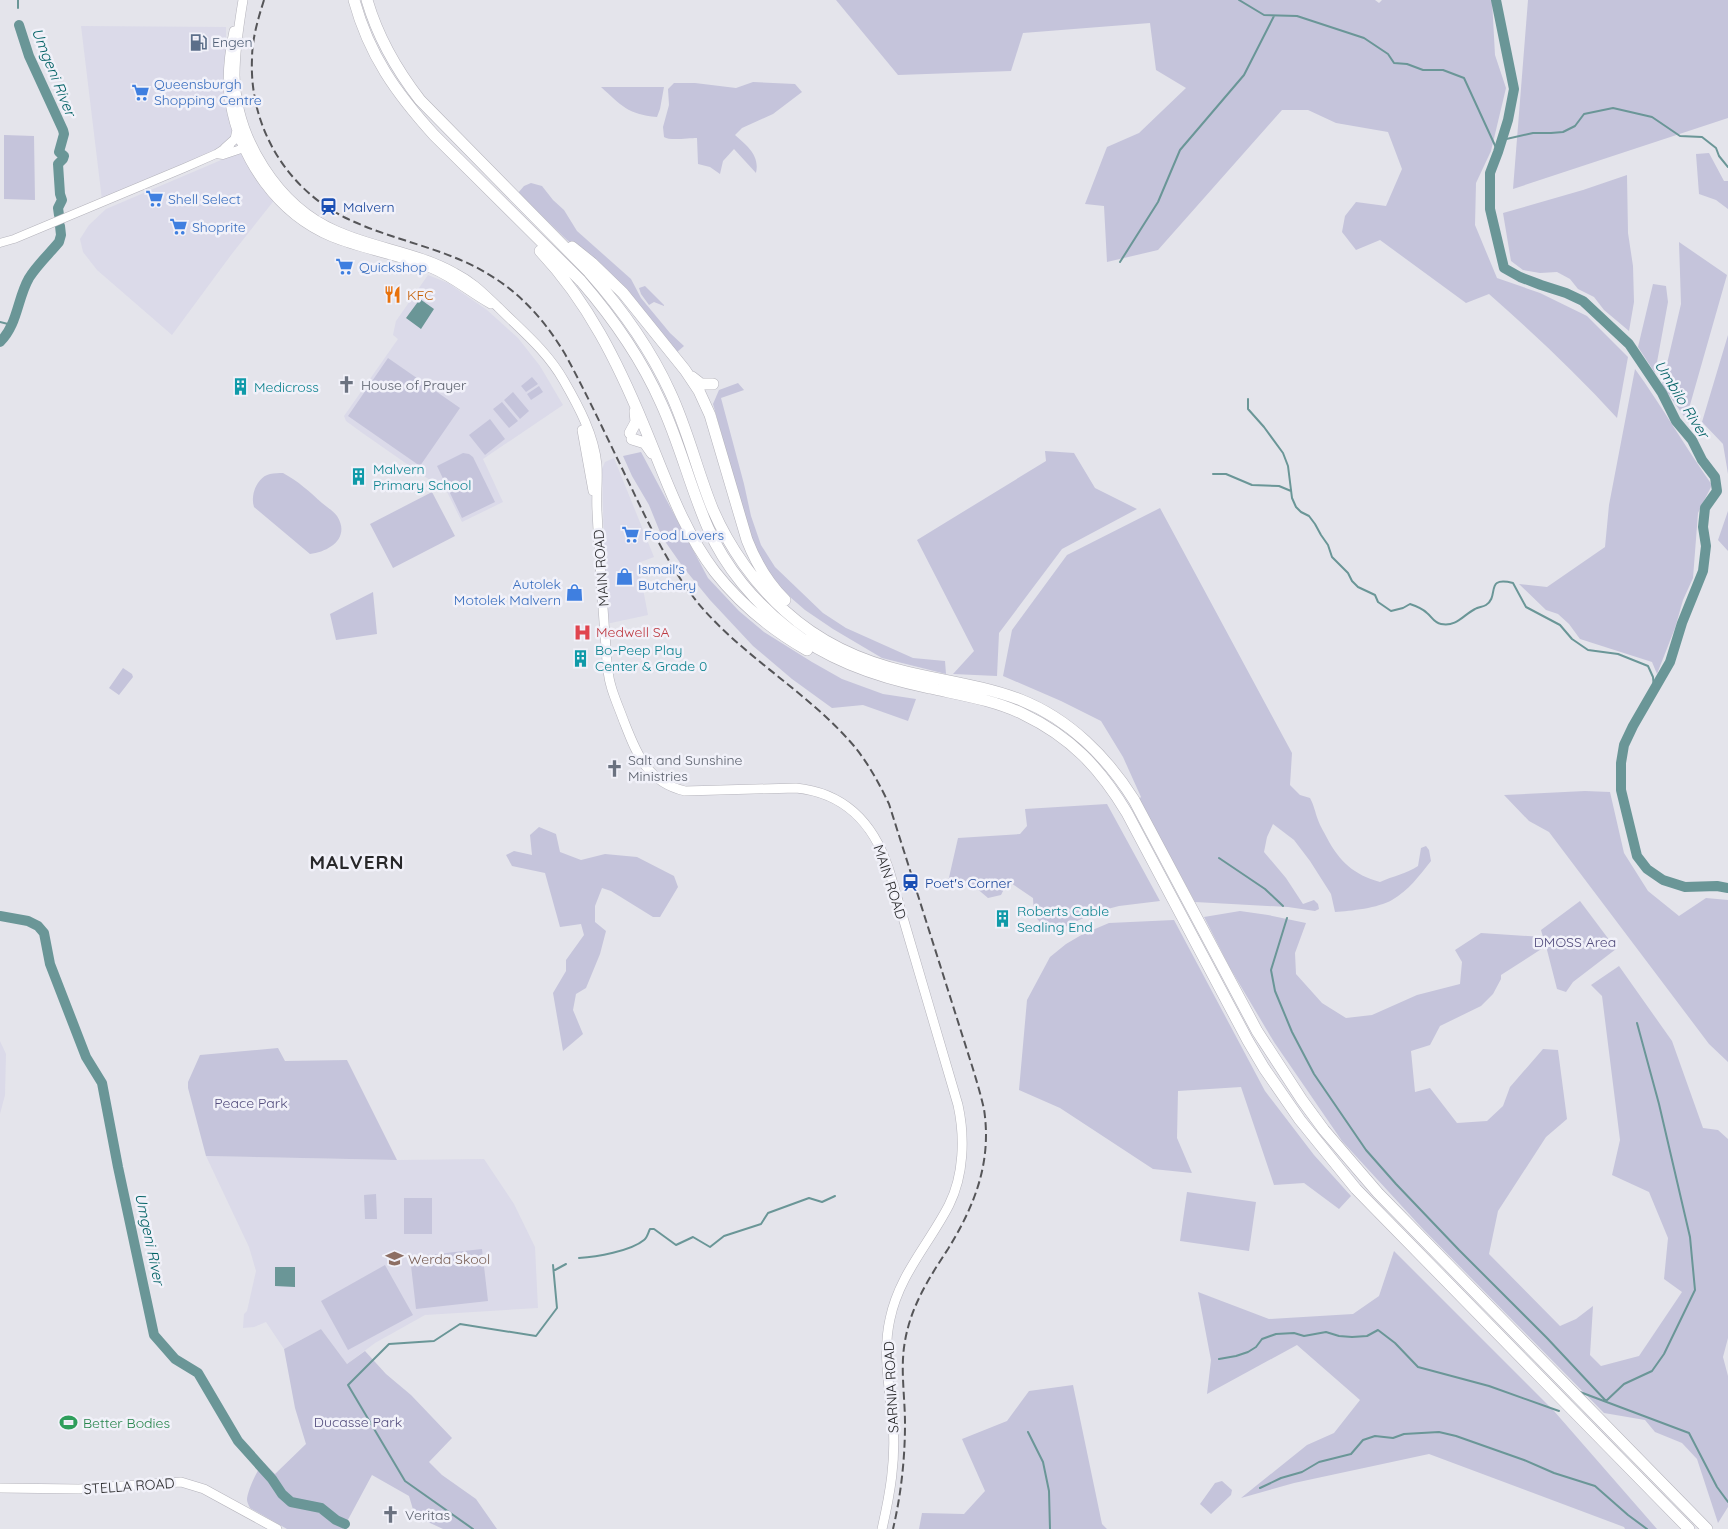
<svg xmlns="http://www.w3.org/2000/svg" width="1728" height="1529" font-family="Quicksand,sans-serif">
	<style>
		.built { fill: #dbdae9 }
		.green { fill: #c5c4db }
		.water { fill: #6a9697 }
		.lines { fill: none; stroke-linecap: round; stroke-linejoin: round }
		.stream { stroke: #6a9697; stroke-width: 2 }
		.river { stroke: #6a9697; stroke-width: 10 }
		.tertiary-casing { stroke: #b4b3bb; stroke-width: 9 }
		.secondary-casing { stroke: #b4b3bb; stroke-width: 10 }
		.motorway-casing { stroke: #b4b3bb; stroke-width: 12 }
		.tertiary { stroke: #fff; stroke-width: 8 }
		.secondary { stroke: #fff; stroke-width: 9 }
		.motorway { stroke: #fff; stroke-width: 11 }
		.rail { stroke: #555558; stroke-width: 2; stroke-dasharray: 8 4; stroke-linecap: butt }
		.labels { text-anchor: middle; dominant-baseline: central; stroke-width: 5; stroke-linejoin: round; paint-order: stroke }
		.service-label { font-size: 14px; fill: #4e5e75; stroke: #f1f1f9; text-anchor: start }
		.shop-label { font-size: 14px; fill: #366cbe; stroke: #f1f1f9; text-anchor: start }
		.transit-label { font-size: 14px; fill: #164399; stroke: #f1f1f9; text-anchor: start }
		.food-label { font-size: 14px; fill: #c56008; stroke: #f1f1f9; text-anchor: start }
		.worship-label { font-size: 14px; fill: #5b616d; stroke: #f1f1f9; text-anchor: start }
		.culture-label { font-size: 14px; fill: #0d838f; stroke: #f1f1f9; text-anchor: start }
		.street-label { font-size: 14px; fill: #28282a; stroke: #f1f1f9 }
		.health-label { font-size: 14px; fill: #be3a42; stroke: #f1f1f9; text-anchor: start }
		.park-label { font-size: 14px; fill: #534d7d; stroke: #f1f1f9 }
		.education-label { font-size: 14px; fill: #785e54; stroke: #f1f1f9; text-anchor: start }
		.leisure-label { font-size: 14px; fill: #27864d; stroke: #f1f1f9; text-anchor: start }
		.water-label { font-size: 15px; font-style: italic; fill: #006164; stroke: #f1f1f9 }
		.district-label { font-size: 19px; font-weight: bold; letter-spacing: 1px; fill: #28282a; stroke: #f1f1f9 }
	</style>
	<rect width="100%" height="100%" fill="#e4e4eb"/>
	<path class="built" d="M81,26L226,27V56L241,143L102,200Z
		M240,152L261,183L276,198L231,255L172,335L97,270L83,252L80,239L89,225L106,209Z
		M428,275L448,283L487,310L518,338L540,366L563,405L483,459L503,502L462,522L447,492L361,432L346,421L344,416L398,339L393,335L396,321Z
		M614,458L654,557L638,563L648,615L606,624L602,469L605,462Z
		M0,1041L6,1054L5,1095L0,1114Z
		M206,1156L397,1160L484,1159L514,1204L535,1247L538,1308L425,1315L375,1343L347,1364L321,1329L284,1349L266,1322L254,1327L243,1328L244,1314L247,1311L256,1271L249,1247Z"/>
	<path class="green" d="M836,0H1375L1379,3L1382,0H1492L1495,55L1506,88L1491,151L1476,183L1475,225L1497,278L1540,293L1587,316L1628,357L1617,418C1577,374 1533,333 1489,294L1466,303L1380,240L1356,250L1342,232L1345,216L1356,202L1386,206L1402,169L1388,132L1336,123L1308,110H1282L1158,250L1107,262L1104,206L1085,204L1107,147L1139,133L1186,88L1156,70L1150,23L1023,33L1011,71L898,75Z
		M1528,0H1728V118L1513,189Z
		M753,82L795,84L802,92L773,114L742,128L735,135C747,146 760,155 756,173L734,149L723,161L720,174L710,167L698,164L697,138C688,138 670,141 664,137L663,127L669,105L668,89L674,83H695L736,88Z
		M601,87H664L660,109L657,117C627,114 622,106 601,87Z
		M4,135L34,136L35,200L4,199Z
		M1709,153L1724,181H1728V209L1716,200L1699,194L1696,154Z
		M1627,175L1628,233L1633,266L1634,302L1629,331L1604,310L1594,297L1578,289L1570,279L1557,272L1540,273L1523,270L1511,261L1503,213L1583,190Z
		M531,183L542,186L553,200L564,210L577,231L631,279L641,298L670,333L684,346L676,353L605,271L567,240L518,193L524,186Z
		M1679,242L1727,275L1686,419L1662,385L1681,304Z
		M1653,284L1666,286L1668,302L1655,373L1638,347Z
		M645,286L664,305V306L654,302L649,305L641,294L639,288Z
		M1728,335V474L1723,444L1702,422Z
		M388,358L460,408L420,466L348,416Z
		M1635,369C1662,406 1685,447 1712,485L1698,513L1693,578L1683,600L1675,628L1657,674L1652,662L1580,639L1569,624L1558,614L1546,610L1519,584L1547,587L1605,547L1609,505Z
		M532,377L538,384L526,392L521,386Z
		M738,383L744,390L721,398L744,484L751,516L761,545L775,567L823,613L846,628L913,658L945,661L946,674L882,658L833,629L805,610L782,590L764,565L750,535L713,404L719,390Z
		M539,386L543,392L531,400L527,394Z
		M513,392L529,411L520,419L504,400Z
		M502,402L518,421L509,428L493,409Z
		M490,419L505,439L485,455L469,435Z
		M1045,451L1074,453L1095,488L1137,509L1062,549L999,633L997,676L953,674L974,651L917,540L1046,461Z
		M641,452L708,578L739,611L764,632L812,662L842,679L883,694L916,699L908,721L863,705L832,708L792,679L753,646L710,600L683,567L662,537L649,505L632,476L623,456Z
		M463,453L469,454L473,457L495,502L462,518L437,466Z
		M283,473C298,481 310,492 322,503C327,507 333,511 337,516C351,538 329,552 310,554L254,507C250,495 257,477 270,474C274,473 279,473 283,473Z
		M432,492L455,536L393,568L370,524Z
		M1160,508L1292,753L1290,785L1300,795L1310,798C1314,805 1315,812 1318,820C1320,826 1324,832 1327,838C1339,861 1354,875 1380,882C1393,876 1406,874 1418,866L1421,848L1426,846L1429,850L1431,861C1420,875 1408,891 1392,900C1378,908 1351,911 1335,912L1331,894L1310,861L1294,840L1273,824L1267,837L1264,852L1286,878L1303,904L1314,900L1318,904L1319,909L1315,911L1288,907L1195,902L1139,799L1141,797L1123,757L1101,721L1061,701L1003,676L1012,630L1067,555Z
		M1728,511V551L1718,540Z
		M373,592L377,634L336,640L330,614Z
		M123,668L132,674L133,677L119,695L109,688Z
		M1585,791L1610,792L1624,853L1648,891L1679,916L1706,898L1728,900V1062L1709,1044L1549,832L1529,821L1504,795Z
		M1107,804L1160,901L1119,906L1096,912L1050,934L1034,915L1033,898L1008,881L1001,895L988,898L968,881L948,882L958,838L1020,834L1027,826L1025,809Z
		M539,827L556,834L560,852L581,860L605,854L637,857L674,876L678,887L660,917H653L611,891L602,888L595,906V922L606,931L600,954L586,988L576,994L573,1010L583,1034L563,1051L553,993L566,971V960L584,935L581,924L560,927L545,873L512,866L506,855L514,851L532,855L530,835Z
		M1580,901L1616,949L1573,982L1566,992L1557,989L1546,946L1501,975V979L1493,994L1481,1006L1440,1026L1430,1045L1411,1051L1415,1092L1430,1088L1457,1123L1487,1121L1503,1106L1510,1087L1543,1049L1558,1050L1567,1119L1546,1137L1498,1211L1489,1254L1560,1326L1576,1319L1593,1306L1590,1355L1601,1366L1639,1356L1682,1292L1664,1279L1668,1238L1649,1192L1612,1175L1620,1140L1602,996L1591,985L1619,966L1672,1041L1703,1128L1718,1130L1728,1139V1338L1723,1357L1728,1376V1507L1718,1523L1697,1459L1682,1443L1655,1432L1645,1420L1604,1413L1422,1228L1342,1141L1274,1042L1230,968L1204,917L1240,911L1268,915L1306,923L1295,953L1296,974L1322,1003L1346,1018L1372,1015L1417,995L1460,984L1462,962L1455,950L1481,933L1543,937L1541,930Z
		M1174,920L1265,1091L1314,1155L1351,1196L1339,1209L1304,1183L1274,1185L1241,1087L1178,1091L1177,1138L1192,1173L1153,1169L1060,1108L1019,1090L1027,1000L1050,957L1066,944L1083,934L1109,923Z
		M278,1048L285,1061L347,1060L397,1160L206,1156L188,1088V1082L200,1055Z
		M1187,1192L1256,1202L1249,1251L1180,1241Z
		M376,1194L377,1219H365L364,1195Z
		M404,1198H432V1234H404Z
		M482,1249L488,1301L416,1309L410,1257Z
		M1394,1251L1554,1411L1657,1529H1625L1624,1527L1429,1454L1294,1483L1241,1498L1307,1445L1334,1433L1360,1400L1297,1345L1207,1394L1211,1360L1198,1292L1269,1319L1353,1314L1379,1296Z
		M385,1265L413,1315L348,1350L321,1301Z
		M321,1329L347,1364L365,1351L386,1374L411,1395L452,1438L429,1462L442,1475L476,1499L497,1529H443L415,1516L409,1496L372,1475L343,1529H287L250,1508C249,1506 247,1502 247,1500C247,1492 258,1467 264,1463L275,1474L306,1444L295,1408L284,1349Z
		M1073,1385L1102,1524L1107,1529H919L922,1513L964,1514L985,1491L962,1439L1007,1421L1029,1391Z
		M1222,1481L1232,1490L1231,1495L1211,1514L1200,1504L1215,1483Z"/>
	<path class="water" d="M420,299L434,309L421,329L406,318Z
		M275,1267H295V1287L275,1286Z"/>
	<g class="lines">
		<path class="stream" d="M1239,0L1264,15L1297,16L1364,38L1388,54L1394,63L1407,64L1423,70H1443L1464,78L1498,152
			M18,8V0
			M1502,140L1533,133H1551L1563,132L1575,126L1584,114L1613,108L1652,117L1680,136L1702,137L1716,148L1719,156L1728,167
			M1120,262L1158,202L1180,150L1244,75L1274,16
			M0,322L12,325
			M1248,399V409L1264,427L1283,453L1288,466L1292,498L1296,507L1301,512L1309,516L1315,524L1321,535L1328,545L1332,557L1348,573L1352,581L1358,587L1375,595L1378,602L1391,611L1403,608L1410,604C1416,606 1422,608 1427,613C1432,617 1434,623 1441,624C1457,627 1463,615 1475,609C1478,607 1483,607 1486,605C1500,596 1484,576 1513,583L1526,607L1560,625L1572,639L1588,650L1618,654L1648,666L1653,677L1654,689
			M1213,474H1226L1252,485L1279,486L1291,491
			M1219,858L1265,889L1283,906
			M1287,918L1271,970L1275,991L1292,1032L1314,1074L1366,1150L1396,1184L1459,1250L1547,1338L1606,1401L1624,1384L1652,1371L1664,1354L1695,1290L1690,1237L1659,1104L1637,1023
			M579,1258C596,1257 631,1251 644,1240C647,1238 648,1233 650,1229H654L676,1245L693,1237L710,1247L724,1236L761,1224L768,1213L809,1198L822,1202L835,1196
			M555,1270L566,1264
			M1219,1359L1236,1356L1248,1352L1256,1347L1262,1339L1276,1334L1294,1333L1304,1336L1326,1332L1339,1336L1352,1337L1367,1336L1378,1330L1395,1343L1418,1367L1489,1386L1559,1411
			M1580,1392L1689,1433L1717,1487L1728,1502
			M1028,1432L1043,1462L1049,1491L1050,1529
			M1260,1488L1281,1478L1302,1472L1319,1462L1351,1454L1363,1440L1375,1436L1393,1438L1404,1434L1439,1432L1456,1436L1524,1460L1554,1473L1595,1486L1628,1515L1647,1529
			M473,1529L405,1481L348,1385L389,1344L434,1341L460,1324L536,1336L557,1308L553,1265"/>
		<path class="river" d="M1496,0L1514,89L1508,120L1498,152L1490,173V209L1504,268L1520,277L1541,285L1566,293L1583,301L1629,344L1662,393L1676,421L1692,440L1702,460L1715,477L1717,491L1705,508L1703,527L1706,546L1703,571L1682,623L1670,662L1633,726L1624,745L1621,763V790L1637,856L1647,869L1663,880L1685,887L1717,886L1728,888
			M19,25L29,56L63,130L64,134L59,152L64,156L63,159L58,164L60,194L62,200L58,208L59,215
			M0,342C18,324 17,299 29,278C37,265 49,254 59,242L61,235L60,226
			M0,916L28,921L38,926L44,933L50,964L86,1057L102,1083L118,1167L154,1335L175,1359L198,1373L238,1441L272,1479L282,1494L291,1502L321,1508L336,1520L345,1524"/>
		<defs>
			<path id="tertiary" d="M216,154L223,155L247,147
				M0,243L14,239L184,168L216,154L230,145"/>
			<path id="secondary" d="M243,0C239,24 235,51 235,75C236,138 278,206 337,231C375,248 418,252 455,273C474,283 482,292 498,307C522,331 547,351 564,381C579,407 594,435 597,465C598,480 596,496 597,511C599,552 602,594 605,636C607,652 606,670 611,686C614,697 619,708 623,719C636,752 646,782 685,791L796,788C846,793 874,824 889,870L958,1105C965,1137 964,1175 949,1205C929,1244 899,1275 890,1319C882,1354 890,1389 893,1424C896,1460 890,1494 882,1529
				M234,31C229,54 226,79 230,103C240,160 277,214 332,237C364,250 400,255 433,269C454,278 471,293 491,304
				M225,148L235,139L237,130
				M582,430L593,491
				M0,1488L79,1489L181,1482L204,1489L277,1529"/>
			<path id="motorway" d="M354,0C369,55 396,93 434,135L581,281C613,318 641,358 661,403C680,444 690,487 708,528C725,567 755,603 789,629C829,661 880,678 930,688C961,695 994,700 1023,714C1071,737 1100,768 1127,813L1248,1041L1264,1068L1300,1120L1356,1189L1689,1529
				M367,0C378,38 396,69 420,100L589,272C621,308 650,348 670,392C688,430 697,471 713,510C729,547 755,584 785,611C819,642 863,662 907,672C945,681 984,686 1021,700C1069,719 1107,757 1134,800L1257,1031L1302,1100L1324,1130L1378,1193L1707,1529
				M572,247L592,263L623,293L685,370L699,391L710,415L747,540C756,563 768,583 785,600
				M540,251C588,302 618,363 644,426C665,476 682,529 715,572C741,605 772,630 807,650
				M692,377L701,384H713
				M630,433L636,422L635,411
				M632,439L645,443L652,453"/>
		</defs>
		<use href="#tertiary" class="tertiary-casing"/>
		<use href="#secondary" class="secondary-casing"/>
		<use href="#motorway" class="motorway-casing"/>
		<use href="#tertiary" class="tertiary"/>
		<use href="#secondary" class="secondary"/>
		<use href="#motorway" class="motorway"/>
		<path class="rail" d="M264,0C258,19 252,39 252,59C249,127 287,190 348,219C396,242 452,249 496,279C525,298 547,324 565,354C589,398 610,444 632,489C651,529 670,568 698,603C743,657 808,692 854,746C868,763 879,783 889,804L973,1069C977,1082 981,1096 984,1109C992,1162 975,1205 948,1249C929,1278 911,1306 905,1341C900,1368 905,1396 905,1424C905,1459 901,1495 893,1529"/>
	</g>
	<defs>
		<symbol id="fuel-bare" viewBox="-9 -9 18 18"><path d="M-5.5-6h7V0h2V4h1.3V-2.5L3-4.5l.8-.8L6-3V5H2.5V1h-1V6h-7ZM-4.2-4.7v3.2H.2V-4.7Z" fill="#5c6f8a" stroke="#f1f1f9" stroke-width="2.5" paint-order="stroke"/></symbol>
		<symbol id="supermarket-bare" viewBox="-9 -9 18 18"><path d="M-6-5.5h2.5l.6 2H6L4.5 2H-2.5L-4.4-4H-6ZM-1.5 3.2a1.3 1.3 0 1 0 .1 0ZM3 3.2a1.3 1.3 0 1 0 .1 0Z" fill="#3f7fe0" stroke="#f1f1f9" stroke-width="2.5" paint-order="stroke"/></symbol>
		<symbol id="station-bare" viewBox="-9 -9 18 18"><path d="M-3-6H3Q5-6 5-4V2Q5 4 3 4L4.5 6H3L1.5 4h-3L-3 6H-4.5L-3 4Q-5 4-5 2V-4Q-5-6-3-6ZM-3.5-4v3h7v-3ZM-3.5 1v1.5H-2V1ZM2 1v1.5H3.5V1Z" fill="#1a4fb4" stroke="#f1f1f9" stroke-width="2.5" paint-order="stroke"/></symbol>
		<symbol id="restaurant-bare" viewBox="-9 -9 18 18"><path d="M-5-6h1v4h1v-4h1v4h1v-4h1v5L-1.5 .5V6h-2V.5L-5-1ZM5-6V6H3V1.5H1.5Q1.5-4 5-6Z" fill="#e8710a" stroke="#f1f1f9" stroke-width="2.5" paint-order="stroke"/></symbol>
		<symbol id="church-bare" viewBox="-9 -9 18 18"><path d="M-1.2-6h2.4v3.5h3.3v2.4h-3.3V6h-2.4V-.1h-3.3v-2.4h3.3Z" fill="#6b7280" stroke="#f1f1f9" stroke-width="2.5" paint-order="stroke"/></symbol>
		<symbol id="building-bare" viewBox="-9 -9 18 18"><path d="M-4-6H4V6H1V3H-1V6H-4ZM-2.5-4.3h1.7v1.8h-1.7ZM.8-4.3h1.7v1.8H.8ZM-2.5-1h1.7V.8h-1.7ZM.8-1h1.7V.8H.8Z" fill="#0f9aa8" stroke="#f1f1f9" stroke-width="2.5" paint-order="stroke"/></symbol>
		<symbol id="shop-bare" viewBox="-9 -9 18 18"><path d="M-5-2.5h2.3a2.7 3.5 0 0 1 5.4 0H5L5.5 6h-11ZM-1.5-2.5h3a1.5 2.3 0 0 0-3 0Z" fill="#3f7fe0" stroke="#f1f1f9" stroke-width="2.5" paint-order="stroke"/></symbol>
		<symbol id="hospital-bare" viewBox="-9 -9 18 18"><path d="M-5-5h3v3.5h4V-5h3V5h-3V1.5h-4V5h-3Z" fill="#e0444e" stroke="#f1f1f9" stroke-width="2.5" paint-order="stroke"/></symbol>
		<symbol id="school-bare" viewBox="-9 -9 18 18"><path d="M0-5L7-2L0 1L-7-2ZM-4 1L0 2.5L4 1V4Q0 6-4 4Z" fill="#8d6e63" stroke="#f1f1f9" stroke-width="2.5" paint-order="stroke"/></symbol>
		<symbol id="stadium-bare" viewBox="-9 -9 18 18"><path d="M0-5a6.5 5 0 1 0 0 10a6.5 5 0 1 0 0-10ZM-3.5-1.8h7v3.6h-7Z" fill="#2e9e5b" stroke="#f1f1f9" stroke-width="2.5" paint-order="stroke"/></symbol>
	</defs>
	<g fill-rule="evenodd">
		<use href="#fuel-bare" x="186" y="30" width="25" height="25"/>
		<use href="#supermarket-bare" x="128" y="80" width="25" height="25"/>
		<use href="#supermarket-bare" x="142" y="186" width="25" height="25"/>
		<use href="#station-bare" x="316" y="194" width="25" height="25"/>
		<use href="#supermarket-bare" x="166" y="214" width="25" height="25"/>
		<use href="#supermarket-bare" x="332" y="254" width="25" height="25"/>
		<use href="#restaurant-bare" x="380" y="282" width="25" height="25"/>
		<use href="#church-bare" x="334" y="372" width="25" height="25"/>
		<use href="#building-bare" x="228" y="374" width="25" height="25"/>
		<use href="#building-bare" x="346" y="464" width="25" height="25"/>
		<use href="#supermarket-bare" x="618" y="522" width="25" height="25"/>
		<use href="#shop-bare" x="612" y="564" width="25" height="25"/>
		<use href="#shop-bare" x="562" y="580" width="25" height="25"/>
		<use href="#hospital-bare" x="570" y="620" width="25" height="25"/>
		<use href="#building-bare" x="568" y="646" width="25" height="25"/>
		<use href="#church-bare" x="602" y="756" width="25" height="25"/>
		<use href="#station-bare" x="898" y="870" width="25" height="25"/>
		<use href="#building-bare" x="990" y="906" width="25" height="25"/>
		<use href="#school-bare" x="382" y="1246" width="25" height="25"/>
		<use href="#stadium-bare" x="56" y="1410" width="25" height="25"/>
		<use href="#church-bare" x="378" y="1502" width="25" height="25"/>
	</g>
	<g class="labels">
		<g class="service-label">
			<text x="212" y="42">Engen</text>
		</g>
		<g class="shop-label">
			<text x="154" y="84">Queensburgh<tspan x="154" dy="16">Shopping Centre</tspan></text>
			<text x="168" y="199">Shell Select</text>
			<text x="192" y="227">Shoprite</text>
			<text x="359" y="267">Quickshop</text>
			<text x="644" y="535">Food Lovers</text>
			<text x="638" y="569">Ismail's<tspan x="638" dy="16">Butchery</tspan></text>
			<text x="561" y="584" text-anchor="end">Autolek<tspan x="561" dy="16">Motolek Malvern</tspan></text>
		</g>
		<g class="transit-label">
			<text x="343" y="207">Malvern</text>
			<text x="925" y="883">Poet's Corner</text>
		</g>
		<g class="food-label">
			<text x="407" y="295">KFC</text>
		</g>
		<g class="worship-label">
			<text x="361" y="385">House of Prayer</text>
			<text x="628" y="760">Salt and Sunshine<tspan x="628" dy="16">Ministries</tspan></text>
			<text x="405" y="1515">Veritas</text>
		</g>
		<g class="culture-label">
			<text x="254" y="387">Medicross</text>
			<text x="373" y="469">Malvern<tspan x="373" dy="16">Primary School</tspan></text>
			<text x="595" y="650">Bo-Peep Play<tspan x="595" dy="16">Center &amp; Grade 0</tspan></text>
			<text x="1017" y="911">Roberts Cable<tspan x="1017" dy="16">Sealing End</tspan></text>
		</g>
		<g class="street-label">
			<text transform="translate(601 568) rotate(-94)">MAIN ROAD</text>
			<text transform="translate(890 882) rotate(72)">MAIN ROAD</text>
			<text transform="translate(891 1387) rotate(-93)">SARNIA ROAD</text>
			<text transform="translate(129 1486) rotate(-4)">STELLA ROAD</text>
		</g>
		<g class="health-label">
			<text x="596" y="632">Medwell SA</text>
		</g>
		<g class="park-label">
			<text x="1575" y="942">DMOSS Area</text>
			<text x="251" y="1103">Peace Park</text>
			<text x="358" y="1422">Ducasse Park</text>
		</g>
		<g class="education-label">
			<text x="408" y="1259">Werda Skool</text>
		</g>
		<g class="leisure-label">
			<text x="83" y="1423">Better Bodies</text>
		</g>
		<g class="water-label">
			<text transform="translate(54 72) rotate(68)">Umgeni River</text>
			<text transform="translate(1682 399) rotate(58)">Umbilo River</text>
			<text transform="translate(150 1239) rotate(78)">Umgeni River</text>
		</g>
		<g class="district-label">
			<text x="357" y="862">MALVERN</text>
		</g>
	</g>
</svg>
